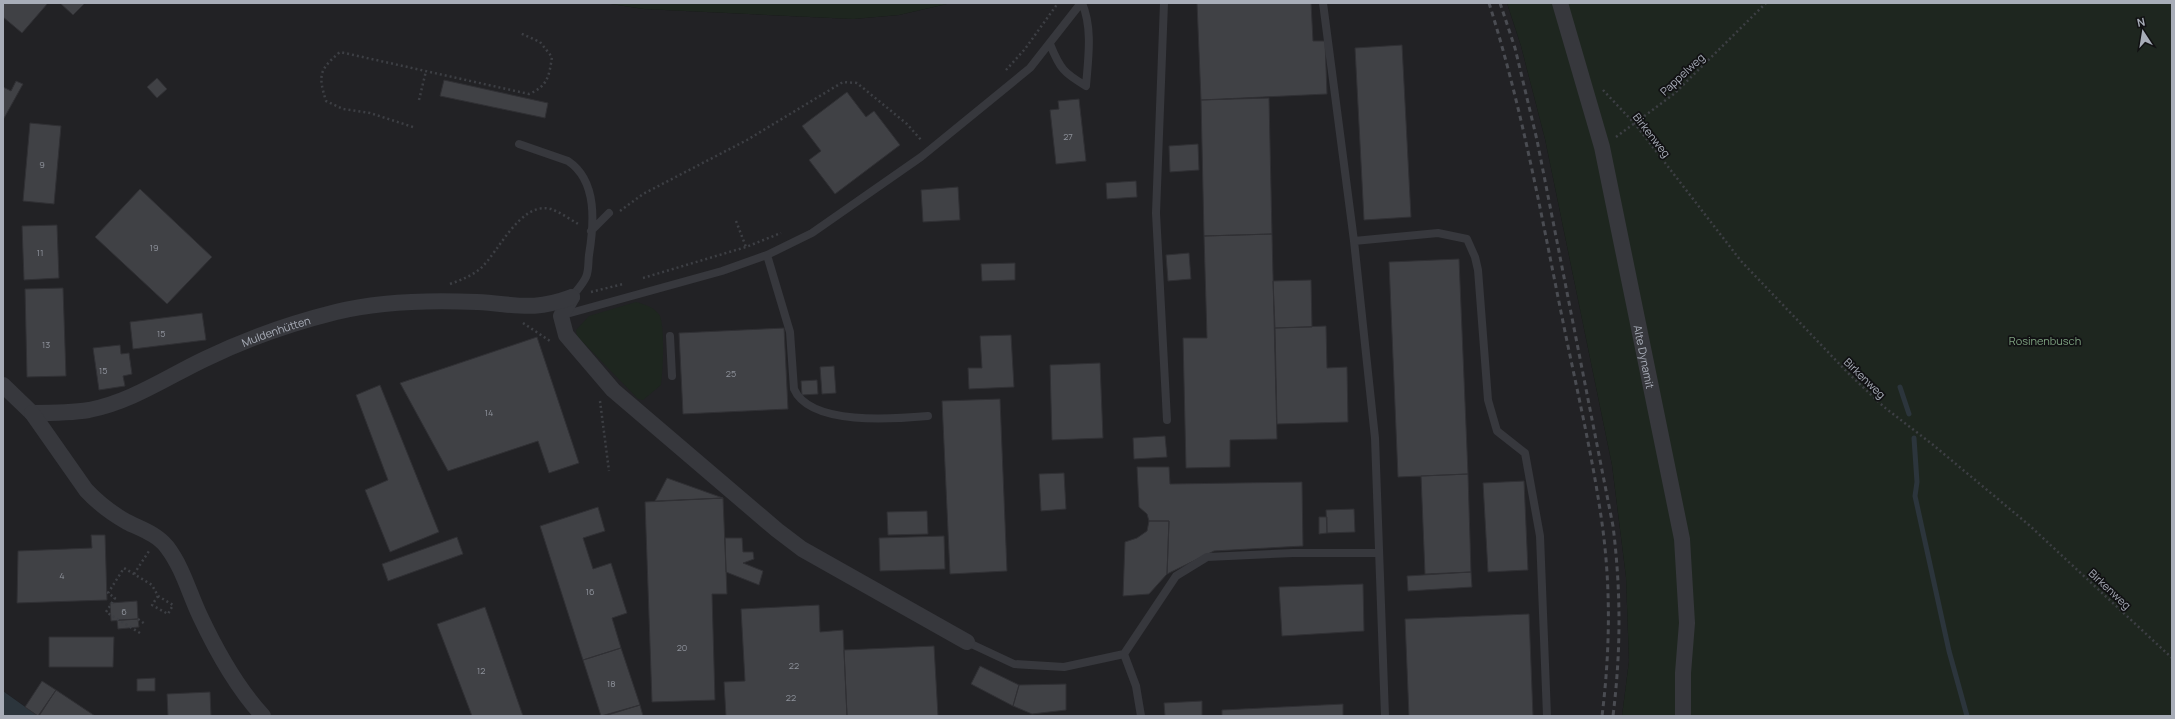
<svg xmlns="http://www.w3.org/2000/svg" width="2175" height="719" font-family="Manrope,sans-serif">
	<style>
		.built { fill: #222225 }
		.green { fill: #1e261f }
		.water { fill: #2c353c }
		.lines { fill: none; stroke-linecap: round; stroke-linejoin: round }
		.stream { stroke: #2c353c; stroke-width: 5 }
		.building { fill: #404145; stroke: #303034 }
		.path { stroke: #3d3f44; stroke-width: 2.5; stroke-dasharray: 2 3; stroke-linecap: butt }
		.lane { stroke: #37383d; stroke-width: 8 }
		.street { stroke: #37383d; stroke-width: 16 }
		.rail { stroke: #4a4c52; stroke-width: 3; stroke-dasharray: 5 4; stroke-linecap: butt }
		.labels { text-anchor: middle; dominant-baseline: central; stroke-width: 3.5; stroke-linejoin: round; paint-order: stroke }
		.number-label { font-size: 9px; fill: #8e929b }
		.street-label { font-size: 11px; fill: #a8adb8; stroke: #111113 }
		.park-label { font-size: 11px; fill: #7fa381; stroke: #111113 }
	</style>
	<rect width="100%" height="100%" fill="#161618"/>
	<path class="built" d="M3,3H605L644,9L853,19L899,15L951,3H1507L1521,46L1545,139L1612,465L1626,577L1629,661L1622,716H38L3,691Z"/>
	<path class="green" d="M605,3H951L899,15L853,19L644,9Z
		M1507,3H2172V716H1622L1629,661L1626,577L1612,465L1545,139L1521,46Z
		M636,302C644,304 656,308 660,316C665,331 663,369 661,385L643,400L638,399L577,336L576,330L589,316Z"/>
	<path class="water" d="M3,691L38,716H3Z"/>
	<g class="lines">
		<path class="stream" d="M1900,387L1909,414
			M1914,438L1917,482L1915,496L1949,651L1967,716"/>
	</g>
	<path class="building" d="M3,3H48L22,33L3,17Z
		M60,3H85L73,15Z
		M1197,3H1311L1313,41H1325L1327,94L1201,100Z
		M1402,45L1411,217L1364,220L1355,48Z
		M157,78L167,89L157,98L147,87Z
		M444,80L548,103L545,118L440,96Z
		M16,81L23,84L3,120V87L11,91Z
		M847,92L866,117L874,111L900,145L835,194L809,160L821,151L802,126Z
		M1269,98L1272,234L1204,236L1201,100Z
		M1079,99L1086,161L1056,164L1050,110L1059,109L1058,101Z
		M30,123L61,126L54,204L23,201Z
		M1198,144L1199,170L1170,172L1169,146Z
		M1136,181L1137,197L1107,199L1106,183Z
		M958,187L960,220L923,222L921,190Z
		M140,189L212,257L167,304L95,237Z
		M57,225L59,278L24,280L22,226Z
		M1272,234L1277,439L1230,440V467L1186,468L1183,338H1207L1204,236Z
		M1189,253L1191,279L1168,281L1166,255Z
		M1459,259L1468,474L1398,477L1389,262Z
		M1015,263V280L982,281L981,264Z
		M1311,280L1312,327L1275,328L1273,281Z
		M63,288L66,376L27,377L25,289Z
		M202,313L206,340L133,349L130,322Z
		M1326,326L1327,368L1347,367L1348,422L1277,424L1275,328Z
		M784,328L788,409L683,414L679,333Z
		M1011,335L1014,387L969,389L968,368H982L980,336Z
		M537,337L579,463L549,473L538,441L448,471L400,383Z
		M120,345L121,354L129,353L132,374L123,376L125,386L99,390L93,348Z
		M1100,363L1103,438L1052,440L1050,365Z
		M834,366L836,393L822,394L820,367Z
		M817,380L818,394L802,395L801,381Z
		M380,385L439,532L390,552L365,490L388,480L356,395Z
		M1000,399L1007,571L950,574L942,401Z
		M1165,436L1167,457L1134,459L1133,438Z
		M1137,467H1169L1170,484L1302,482L1303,546L1214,551L1167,574L1169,521H1149L1147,514L1139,507Z
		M1064,473L1066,509L1041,511L1039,474Z
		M1468,474L1471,572L1425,574L1421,476Z
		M667,478L723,498L655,501Z
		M1524,481L1528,570L1488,572L1483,483Z
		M723,498L727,594H712L715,700L652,702L645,502Z
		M598,507L605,531L583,538L593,569L611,563L627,613L612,618L621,648L583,660L540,526Z
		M1354,509L1355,532L1327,533L1326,510Z
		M927,511L928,534L888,535L887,512Z
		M1319,517H1327V533L1319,534Z
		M1149,521H1169L1167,574L1149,594L1123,596L1125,542L1137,538L1147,531Z
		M91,535H105L107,600L17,603L18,551L92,548Z
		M944,536L945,569L880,571L879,538Z
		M457,537L463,554L388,581L382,564Z
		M725,538H742L743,552H753L754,559L743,563L763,571L759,585L726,572Z
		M1471,572L1472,587L1408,591L1407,576Z
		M1363,584L1364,631L1282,636L1279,587Z
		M137,601L138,619L111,621L110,603Z
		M819,605L820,632L843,630L847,716H726L724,682L745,681L741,609Z
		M485,607L523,716H472L437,624Z
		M1529,614L1533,716H1409L1405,619Z
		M138,619L139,627L118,629L117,620Z
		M49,637H114L113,667H49Z
		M934,646L938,716H847L844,650Z
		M621,648L640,705L601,716L583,660Z
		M980,666L1019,685L1013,706L971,684Z
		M155,678V691H137V679Z
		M42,681L56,690L38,716L25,707Z
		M1066,684V710L1032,714L1013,706L1019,685Z
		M56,690L95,716H39Z
		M210,692L211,716H168L167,694Z
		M1202,701V716H1165L1164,703Z
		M1343,704V716H1222V710Z
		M640,705L643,716H605Z"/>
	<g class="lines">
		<path class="path" d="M1006,70L1025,49L1058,3
			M1603,90L1635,124L1741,261L1847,372L1884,407L1932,444L2029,525L2172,658
			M419,100L426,71
			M413,127L370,113L343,109L326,101C318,75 319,70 340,52L529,94C548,86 549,76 552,57L540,42L520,33
			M1616,137L1674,94L1766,3
			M620,211L643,194L747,140L843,82L857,83L907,124L922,141
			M736,221L746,247
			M643,278L746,247L781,233
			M450,284C461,280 471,276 480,269C499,252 520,201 551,209C560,212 571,220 580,225
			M591,292L623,284
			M523,323L550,341
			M3,362H4
			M600,401L609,471
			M134,574L149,551
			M138,619L145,624
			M140,633L106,612L115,598L108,593L124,568L152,585L158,596L173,605L168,614L152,605L158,596"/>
		<path class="lane" d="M1164,3L1156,213L1167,420
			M1323,3L1354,241L1438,233L1467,239L1475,257L1478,270L1488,400L1497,431L1525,453L1540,536L1547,716
			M1050,44C1060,69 1064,73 1086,86C1088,60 1093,28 1082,3
			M519,144L568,161C598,181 594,224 589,255C588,262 589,271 586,277C583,284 576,291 572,297
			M591,231L609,213
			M1354,241L1375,438L1385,716
			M767,255L790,332L794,389C810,426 894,419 928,416
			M563,315L722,271L767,255L812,233L921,157L1030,68L1081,3
			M670,336L672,376
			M967,642L1014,664L1064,667L1124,654L1136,686L1141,716
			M1124,654L1176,576L1207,557L1293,553H1378"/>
		<g class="street">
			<path id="s1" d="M1560,3L1602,147L1682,539L1687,623L1683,673V716"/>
			<path d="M572,297L561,316L566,335L613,390L777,530L802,549L967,642"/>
			<path id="s2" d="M3,385L32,413C51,413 70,413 89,410C131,402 167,377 205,359C246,339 292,323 336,312C380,301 431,300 477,302C517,304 531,312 572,297"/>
			<path d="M32,413L86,490C98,503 111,513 127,522C141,529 157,534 167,547C183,568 189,593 200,616C216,650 237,688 263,716"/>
		</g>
		<path class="rail" d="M1489,3C1521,104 1540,208 1561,312C1575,382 1592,452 1602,523C1611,587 1610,652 1602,716
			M1500,3L1515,48L1537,140L1613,526C1621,591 1621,651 1613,716"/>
	</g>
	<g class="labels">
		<g class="number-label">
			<text x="1068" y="136">27</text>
			<text x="42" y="164">9</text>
			<text x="154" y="247">19</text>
			<text x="40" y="252">11</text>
			<text x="161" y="333">15</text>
			<text x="46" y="344">13</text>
			<text x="103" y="370">15</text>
			<text x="731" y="373">25</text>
			<text x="489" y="412">14</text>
			<text x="62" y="575">4</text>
			<text x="590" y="591">16</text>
			<text x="124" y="611">6</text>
			<text x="682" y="647">20</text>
			<text x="794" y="665">22</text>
			<text x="481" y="670">12</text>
			<text x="611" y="683">18</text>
			<text x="791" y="697">22</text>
		</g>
		<g class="street-label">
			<text transform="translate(1682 74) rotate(-43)">Pappelweg</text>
			<text transform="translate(1652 135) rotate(52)">Birkenweg</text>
			<text stroke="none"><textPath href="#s2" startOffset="301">Muldenhütten</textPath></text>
			<text stroke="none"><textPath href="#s1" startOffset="364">Alte Dynamit</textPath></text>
			<text transform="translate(1865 378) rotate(44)">Birkenweg</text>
			<text transform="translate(2110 589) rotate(43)">Birkenweg</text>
		</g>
		<g class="park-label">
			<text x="2045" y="340">Rosinenbusch</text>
		</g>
	</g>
	<rect width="2175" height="719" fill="none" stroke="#a8adb8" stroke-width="8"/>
	<g transform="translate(2143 32) rotate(348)" stroke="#111113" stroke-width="3" paint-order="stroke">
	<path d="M0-3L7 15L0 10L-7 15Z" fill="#a8adb8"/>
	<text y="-6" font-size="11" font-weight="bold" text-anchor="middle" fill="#a8adb8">N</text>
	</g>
</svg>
